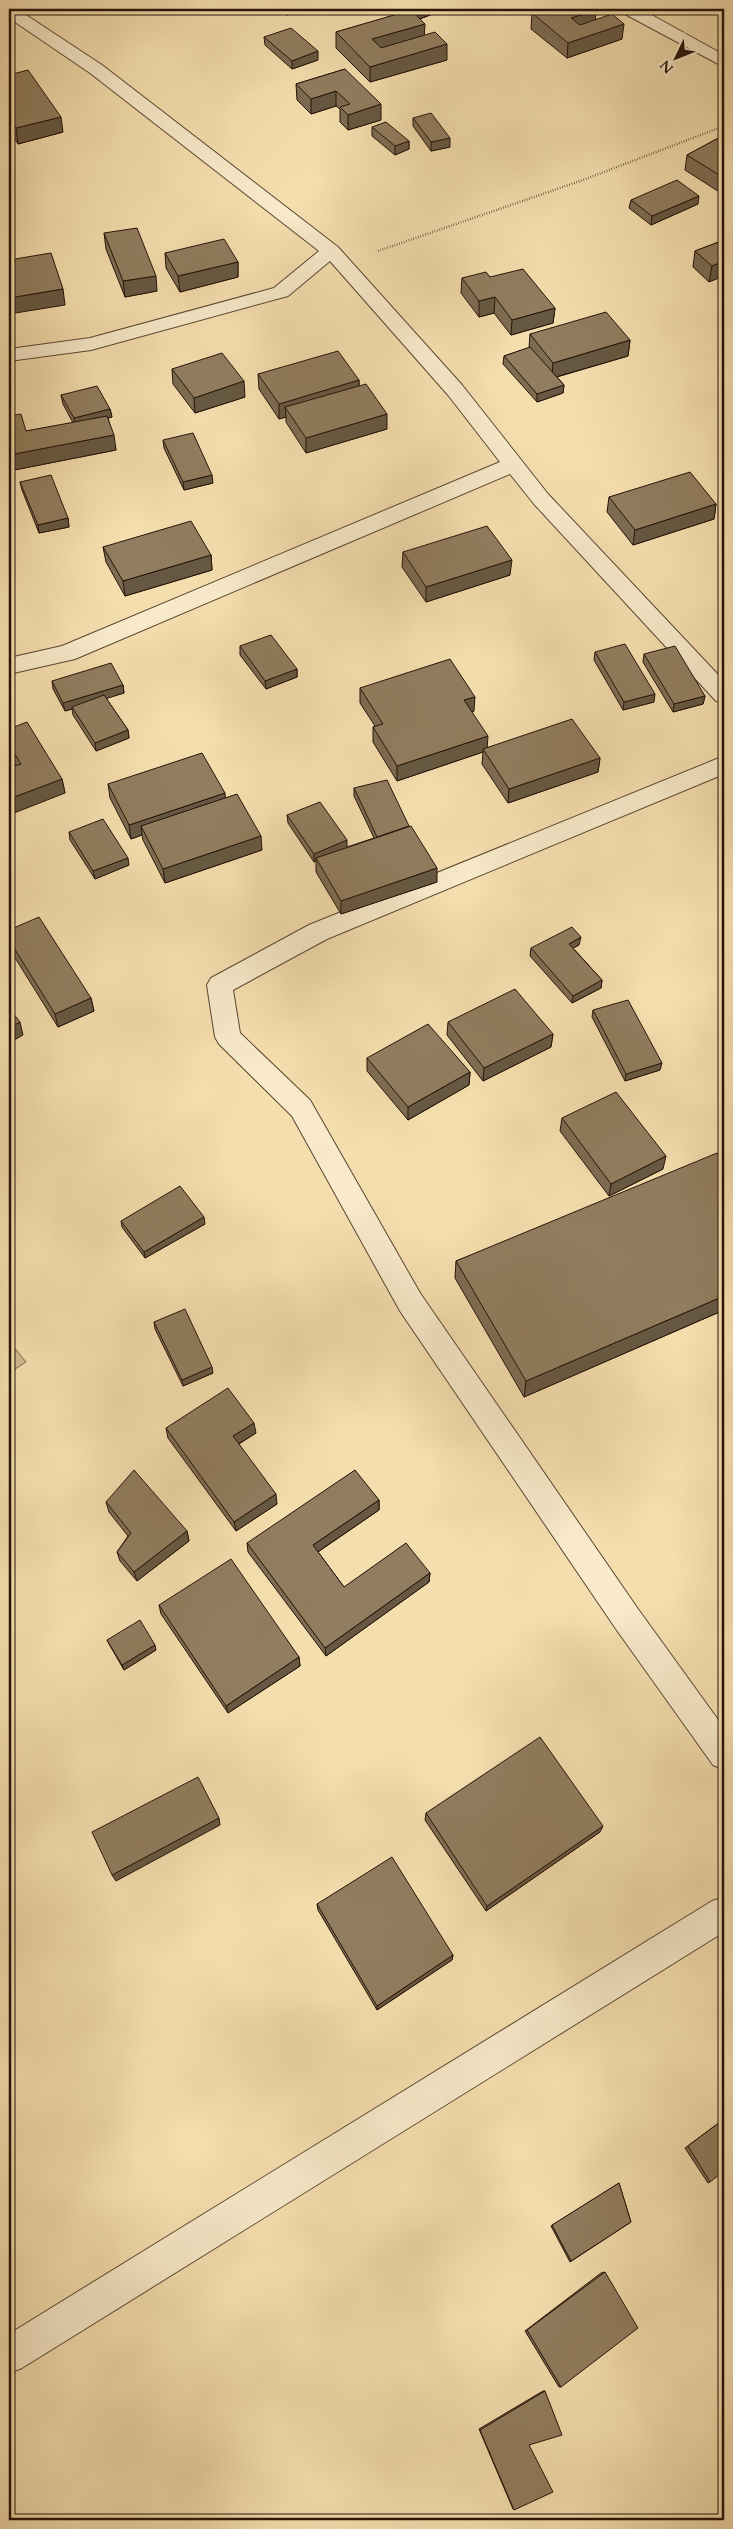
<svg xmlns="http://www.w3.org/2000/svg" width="733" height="2529" font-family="Cardo,serif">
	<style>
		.green { fill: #d2bb92; stroke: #7c674e }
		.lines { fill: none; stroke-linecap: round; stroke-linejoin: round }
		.street-casing { stroke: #594632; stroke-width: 2 }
		.path { stroke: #251309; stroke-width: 2.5; stroke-dasharray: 0.5 2; stroke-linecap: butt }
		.street { fill: #f8eaca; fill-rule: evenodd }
		.wall { fill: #7d6c52; stroke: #251309 }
		.shaded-wall { fill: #665842; stroke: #251309 }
		.building { fill: #917d5f; stroke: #251309 }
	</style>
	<rect width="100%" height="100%" fill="#f5deae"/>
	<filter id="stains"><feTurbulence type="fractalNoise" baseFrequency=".004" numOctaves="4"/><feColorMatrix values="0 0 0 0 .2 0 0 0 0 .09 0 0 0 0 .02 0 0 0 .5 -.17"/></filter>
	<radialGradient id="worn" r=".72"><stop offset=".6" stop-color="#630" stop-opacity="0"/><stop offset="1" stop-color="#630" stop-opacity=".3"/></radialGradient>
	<path class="green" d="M9,1341L26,1362L9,1373Z"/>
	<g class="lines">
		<defs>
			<path id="street" d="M9,9H17L102,65L338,247L462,385L548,494L724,681V703L716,701L534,504L510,474L75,659L9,674V658L62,646L500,462L448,395L330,261L288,296L91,350L9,361V349L90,338L274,288L319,251L90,73L9,18Z
				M621,9H641L724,55V67L623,13Z
				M724,756V774L327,939L233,990L240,1033L310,1100L420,1293L638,1609L724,1728V1770L713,1765L616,1629L400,1311L292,1116L219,1044L215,1037L207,985L211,978L309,925Z
				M724,1897V1932L22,2368L9,2373V2334L712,1901Z"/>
		</defs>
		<use href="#street" class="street-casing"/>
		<path class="path" d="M378,251L583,180L724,126"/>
		<use href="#street" class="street"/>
	</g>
	<path class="wall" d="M278,9H303L287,15Z
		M409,9H446L420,19L424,35L447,60L370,82L336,48V32L409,11Z
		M596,10L595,20L622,39L567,58L531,29L532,13Z
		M264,37L318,60L292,69L265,45Z
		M345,69L381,120L348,130L340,122V109L336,106L311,114L297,100L296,84Z
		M9,75L63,132L18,144L9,129Z
		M413,118L450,147L431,151L413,126Z
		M372,127L409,141V149L395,155L372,136Z
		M724,135V195L685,170L687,155Z
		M631,200L698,204L651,225L629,208Z
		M104,233L157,291L125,297L106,249Z
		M724,240L709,282L693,267L695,251Z
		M165,253L238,262V277L180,292L166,268Z
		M490,277L555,308L553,323L511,335L494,313L479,317L461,293L462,278Z
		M530,334L630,340L628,356L557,377L564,385L563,393L537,402L503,364L504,356L529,348Z
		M172,369L245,397L195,413L173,384Z
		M258,374L359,380V386L387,429L306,453L286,422V417L279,419L259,389Z
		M61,395L110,409L112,417L108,418L116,450L9,471V416L26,431L73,423L63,404Z
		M163,440L213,483L184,490L164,448Z
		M20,482L68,518L69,527L39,533L22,490Z
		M609,497L716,504L714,519L633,545L607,512Z
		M103,547L211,555L212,570L125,596L106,562Z
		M403,552L510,575L426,602L402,567Z
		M240,646L297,669V677L266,689L240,655Z
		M595,652L654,702L623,710L594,660Z
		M644,654L705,696L703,704L673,712L643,662Z
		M52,681L123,685L124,693L106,698L128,730L129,738L96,751L73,715L72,709L65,711L53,689Z
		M360,688L474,711L472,712L487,748L600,758L598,772L508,803L482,764L483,752L397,781L373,742V727L375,726L360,703Z
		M9,729L62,779L65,793L16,766L9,754Z
		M108,784L225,798L262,850L165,883L143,840L142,835L131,839L110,798Z
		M354,788L437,882L341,914L316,872V861L314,862L288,823L287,815L347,847L374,838L354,796Z
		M69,832L129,865L95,879L70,840Z
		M9,930L91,998L94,1011L58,1027L9,948Z
		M579,945L573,948L602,980L601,988L572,1003L530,956L531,948Z
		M593,1010L660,1070L625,1081L592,1017Z
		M448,1022L553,1034L551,1047L483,1081L447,1035Z
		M367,1058L470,1072L469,1085L408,1120L367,1071Z
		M562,1118L663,1169L609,1196L560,1131Z
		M724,1163V1310L524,1397L455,1278L456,1261Z
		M121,1221L205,1224L145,1258L122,1227Z
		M154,1322L213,1373L183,1386L155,1329Z
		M166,1428L256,1433L239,1444L277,1504L236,1531L168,1438Z
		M379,1500V1510L318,1552L344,1587L430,1573L429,1582L326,1656L248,1552L247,1543Z
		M106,1502L187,1531L189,1541L137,1581L120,1561L117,1552L128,1536L109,1512Z
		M159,1605L299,1657L300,1666L228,1713L161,1614Z
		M107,1640L156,1650L124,1670L109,1644Z
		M426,1813L600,1832L486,1911L425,1820Z
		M317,1904L453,1955L452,1960L377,2010L318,1910Z
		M724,2119L710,2182L708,2183L685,2148Z
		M619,2183L631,2222L570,2262L551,2226Z
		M605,2272L561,2387H559L525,2331L601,2273Z
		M543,2391H545L529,2445L514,2510L513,2509L479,2429Z"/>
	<path class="shaded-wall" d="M287,9H303L287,15Z
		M424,9H446L416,20V12Z
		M596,10L595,25L570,34L571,18Z
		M425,24L424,39L372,55V39Z
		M624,24L622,39L567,58L568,43Z
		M447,44V60L370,82V67Z
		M318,51V60L292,69V61Z
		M336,91V106L311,114V99Z
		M381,104V120L348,130V115Z
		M61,117L63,132L18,144L16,128Z
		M450,138V147L431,151V142Z
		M409,141V149L395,155V146Z
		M699,196L698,204L651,225L652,216Z
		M724,261V276L709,282L712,266Z
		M238,262V277L180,292L178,276Z
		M156,276L157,291L125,297L123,281Z
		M63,289L65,305L9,314V298Z
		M495,297L494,313L479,317V301Z
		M555,308L553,323L511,335L512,320Z
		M630,340L628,356L552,378L553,363Z
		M359,380V396L285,407L286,417L279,419V404Z
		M244,381L245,397L195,413L194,398Z
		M564,385L563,393L537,402V394Z
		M110,409L112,417L75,427L74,418Z
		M387,414V429L306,453V438Z
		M114,435L116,450L9,471V455Z
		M212,475L213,483L184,490L183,482Z
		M716,504L714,519L633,545L635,530Z
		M68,518L69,527L39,533L38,525Z
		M211,555L212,570L125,596L123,581Z
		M512,560L510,575L426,602V587Z
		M297,669V677L266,689L265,681Z
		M123,685L124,693L73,709L72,707V709L65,711L63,703Z
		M655,694L654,702L623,710L624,702Z
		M705,696L703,704L673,712L674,704Z
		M475,697L474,711L463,715L464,700Z
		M128,730L129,738L96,751L95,743Z
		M488,736L487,750L483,749V752L397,781V766Z
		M600,758L598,772L508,803L509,789Z
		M62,779L65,793L9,815V799Z
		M225,793L226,808L141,826L142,835L131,839L129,825Z
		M261,836L262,850L165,883L163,869Z
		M347,840V848L316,858V861L314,862V854Z
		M128,858L129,865L95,879L93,871Z
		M437,868V882L341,914V901Z
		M581,937L579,945L568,951L569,944Z
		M602,980L601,988L572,1003L573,996Z
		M91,998L94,1011L58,1027L55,1014Z
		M20,1022L23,1035L9,1043V1028Z
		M553,1034L551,1047L483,1081L484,1068Z
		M662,1063L660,1070L625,1081L626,1074Z
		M470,1072L469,1085L408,1120V1107Z
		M666,1156L663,1169L609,1196L611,1184Z
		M204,1217L205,1224L145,1258L144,1252Z
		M724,1296V1310L524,1397L526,1381Z
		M212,1367L213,1373L183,1386L182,1380Z
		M254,1423L256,1433L235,1446L233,1436Z
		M276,1494L277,1504L236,1531L234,1522Z
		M379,1500V1510L313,1555V1545Z
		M187,1531L189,1541L137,1581L134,1572Z
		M430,1573L429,1582L326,1656L325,1648Z
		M155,1645L156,1650L124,1670L122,1665Z
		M299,1657L300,1666L228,1713L226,1706Z
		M219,1818L220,1825L116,1881L112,1875Z
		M603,1826L600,1832L486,1911L487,1906Z
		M453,1955L452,1960L377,2010V2006Z"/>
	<path class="building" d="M414,9H424L416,12Z
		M545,9H595L596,10L571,18L580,25L612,14L624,24L568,43L532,13Z
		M411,10L425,24L372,39L381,48L435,32L447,44L370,67L336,32Z
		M291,28L318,51L292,61L264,37Z
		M345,69L381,104L348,115L340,107L350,104L336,91L311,99L296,84Z
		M28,70L61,117L16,128L9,118V75Z
		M431,113L450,138L431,142L413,118Z
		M386,122L409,141L395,146L372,127Z
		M724,135V178L687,155Z
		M677,180L699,196L652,216L631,200Z
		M137,228L156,276L123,281L104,233Z
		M224,239L238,262L178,276L165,253Z
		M724,240V261L712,266L695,251Z
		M51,253L63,289L9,298V260Z
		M523,269L555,308L512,320L495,297L479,301L462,278L486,272L490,277Z
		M606,312L630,340L553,363L530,334Z
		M530,347L564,385L537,394L504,356Z
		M338,351L359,380L279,404L258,374Z
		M222,353L244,381L194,398L172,369Z
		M366,384L387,414L306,438L285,407Z
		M97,386L110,409L74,418L61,395Z
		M21,414L26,431L107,416L114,435L9,455V416Z
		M193,433L212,475L183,482L163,440Z
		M690,472L716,504L635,530L609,497Z
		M51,475L68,518L38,525L20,482Z
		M191,521L211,555L123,581L103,547Z
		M487,526L512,560L426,587L403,552Z
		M271,635L297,669L265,681L240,646Z
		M625,644L655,694L624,702L595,652Z
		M675,646L705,696L674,704L644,654Z
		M450,659L475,697L464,700L488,736L397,766L373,727L383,724L360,688Z
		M111,663L123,685L63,703L52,681Z
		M104,695L128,730L95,743L72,707Z
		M572,719L600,758L509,789L483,749Z
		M27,722L62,779L9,799V768L21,764L9,745V729Z
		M202,753L225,793L129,825L108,784Z
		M387,780L409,826L377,837L354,788Z
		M237,794L261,836L163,869L141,826Z
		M320,802L347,840L314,854L287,815Z
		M103,819L128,858L93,871L69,832Z
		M411,826L437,868L341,901L316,858Z
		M39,917L91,998L55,1014L9,940V930Z
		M572,927L581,937L569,944L602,980L573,996L531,948Z
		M515,989L553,1034L484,1068L448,1022Z
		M628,1000L662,1063L626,1074L593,1010Z
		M9,1008L20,1022L9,1028Z
		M428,1024L470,1072L408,1107L367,1058Z
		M616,1092L666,1156L611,1184L562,1118Z
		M717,1153L724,1163V1296L526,1381L456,1261Z
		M180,1186L204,1217L144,1252L121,1221Z
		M185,1309L212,1367L182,1380L154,1322Z
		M228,1388L254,1423L233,1436L276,1494L234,1522L166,1428Z
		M134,1470L187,1531L134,1572L117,1552L131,1533L106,1502Z
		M355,1470L379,1500L313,1545L344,1587L406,1543L430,1573L325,1648L247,1543Z
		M231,1559L299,1657L226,1706L159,1605Z
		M140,1620L155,1645L122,1665L107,1640Z
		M540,1737L603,1826L487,1906L426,1813Z
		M198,1777L219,1818L112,1875L92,1832Z
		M392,1857L453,1955L377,2006L317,1904Z
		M724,2119V2171L710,2182L688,2146Z
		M619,2183L631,2222L571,2261L552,2225Z
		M605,2272L638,2328L561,2387L527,2330Z
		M545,2391L562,2435L529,2445L553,2492L514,2510L480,2430Z"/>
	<rect width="733" height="2529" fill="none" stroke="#f5deae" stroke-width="30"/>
	<rect x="10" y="10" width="713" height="2509" fill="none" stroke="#251309" stroke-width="2.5"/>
	<rect x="15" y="15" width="703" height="2499" fill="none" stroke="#251309"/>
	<g transform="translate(676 58) rotate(227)" stroke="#f8eaca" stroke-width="4" paint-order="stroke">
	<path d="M0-4L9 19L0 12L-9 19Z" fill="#251309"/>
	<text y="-8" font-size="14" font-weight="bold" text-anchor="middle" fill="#251309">N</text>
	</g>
	<rect width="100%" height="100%" filter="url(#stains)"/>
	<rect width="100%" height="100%" fill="url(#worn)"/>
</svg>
